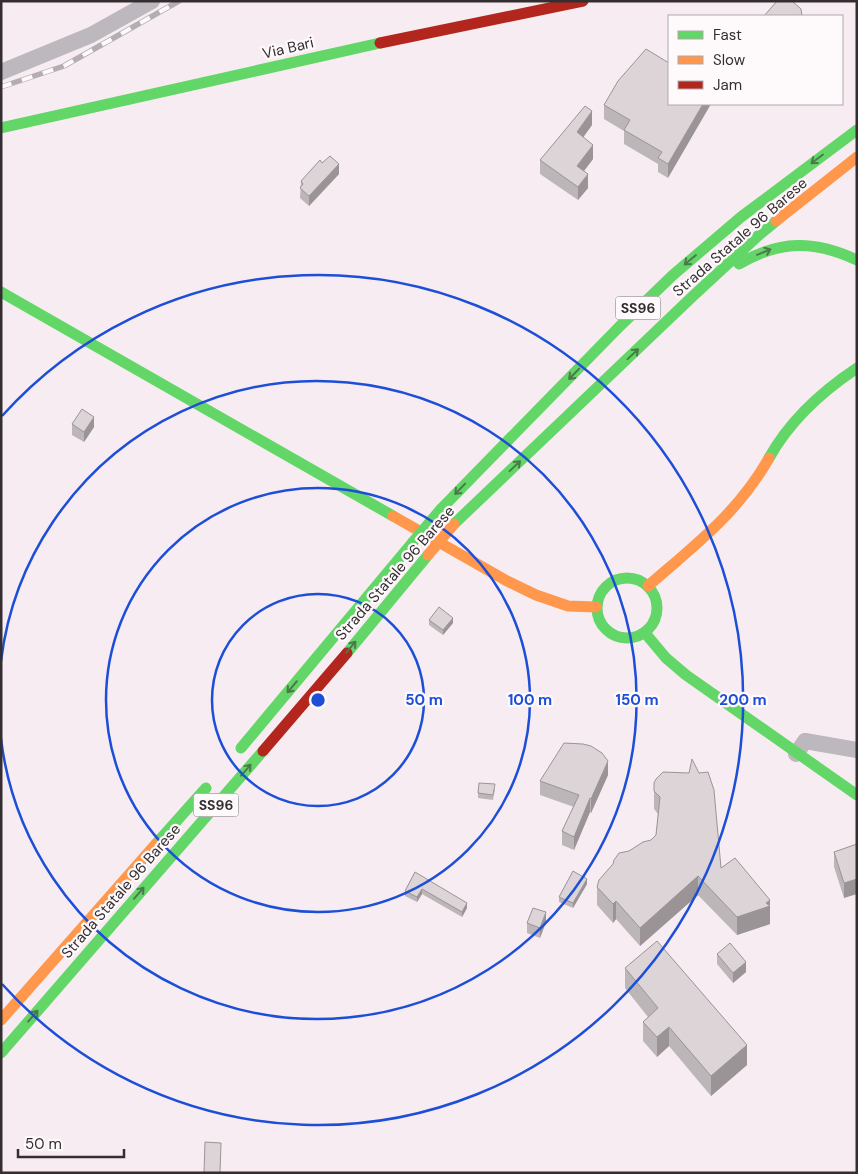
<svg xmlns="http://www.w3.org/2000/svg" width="858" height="1174" font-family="'DM Sans',sans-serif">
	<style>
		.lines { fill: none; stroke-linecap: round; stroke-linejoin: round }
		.street { stroke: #bdb8be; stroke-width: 16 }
		.fast { stroke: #63d668; stroke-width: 11 }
		.slow { stroke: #ff974d; stroke-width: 11 }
		.jam { stroke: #b3261e; stroke-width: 11 }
		.rail-casing { stroke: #b4aeb3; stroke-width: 5.5 }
		.rail { stroke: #fefafc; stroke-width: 4; stroke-dasharray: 11; stroke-linecap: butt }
		.fast-bridge { stroke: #63d668; stroke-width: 11 }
		.slow-bridge { stroke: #ff974d; stroke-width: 11 }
		.wall { fill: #bdb6b8 }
		.shaded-wall { fill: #9a9496 }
		.building { fill: #dcd4d6; stroke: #9a9496 }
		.oneway { stroke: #4a7a4a }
		.ring { fill: none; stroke: #1d4ed8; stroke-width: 2.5 }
		.labels { text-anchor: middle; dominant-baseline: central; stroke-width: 4.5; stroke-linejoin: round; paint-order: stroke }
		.shield { fill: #fefafc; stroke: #716b6e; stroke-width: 1 }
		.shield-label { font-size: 14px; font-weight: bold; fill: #352e31 }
		.street-label { font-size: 15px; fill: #352e31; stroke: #fefafc }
		.centre { fill: #1d4ed8; stroke: #fefafc; stroke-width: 2.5 }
		.ring-label { font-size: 15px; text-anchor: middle; font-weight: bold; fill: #1d4ed8; stroke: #fefafc; stroke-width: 4.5; stroke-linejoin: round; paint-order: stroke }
	</style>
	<rect width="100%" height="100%" fill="#f7ecf2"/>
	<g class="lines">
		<path class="street" d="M1,72L91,35L152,1
			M796,754L805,741L857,750"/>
		<path class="fast" d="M1,128L380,43
			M739,264C780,240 814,240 857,260
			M1,292L393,516
			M769,458C790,420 821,392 857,368
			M441,509L620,326L673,275L741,217L857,130
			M454,524L693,296L759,235L776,221
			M597 608a30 30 0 1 1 60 0a30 30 0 1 1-60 0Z
			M645,633L666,658L686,675L857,795
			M347,653L428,555
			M241,748L413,542
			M156,844L206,788
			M1,1053L263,751"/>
		<path class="slow" d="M776,221L857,157
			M393,516L507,581L536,595L568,606L596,607
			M648,586C695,545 738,513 769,458
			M1,1020L156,844"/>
		<path class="jam" d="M380,43L583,1
			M263,751L347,653"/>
		<defs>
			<path id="rail" d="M1,87L64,66L179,1"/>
		</defs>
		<use href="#rail" class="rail-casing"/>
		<use href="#rail" class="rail"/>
		<path class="fast-bridge" d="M413,542L441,509"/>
		<path class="slow-bridge" d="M428,555L454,524"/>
	</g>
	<path class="wall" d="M669,63L668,178L658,172V164L624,144V131L604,119V105Z
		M592,125L583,137L593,159L584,171L588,188L578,200L540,174V160Z
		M322,163L339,174L309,206L300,198L301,181Z
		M72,424L94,427L84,442L72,435Z
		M429,620L453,623L443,635L429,625Z
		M608,775L591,813L590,812L574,850L562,845V831L574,807L540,795V781Z
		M654,783L721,868L770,918V924L737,935L698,895L640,946L616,919L613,923L597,905V887L629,851L651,840L656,835L658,814L654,809Z
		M495,789L493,800L478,798V793Z
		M857,844L844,898L834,867V852Z
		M415,872L467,908L462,917L422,894L417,902L405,896V891Z
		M587,884L573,908L559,902V897Z
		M546,922L540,938L527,933V923Z
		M717,954L746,972L733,983L717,964Z
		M625,968L747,1065L711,1096L669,1046L657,1057L643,1041V1022L648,1017L625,988Z"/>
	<path class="shaded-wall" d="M703,104H711L668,178V164Z
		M592,111V125L577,146V132Z
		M593,145V159L577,180V166Z
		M339,164V174L309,206V196Z
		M588,174V188L578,200V187Z
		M94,417V427L84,442V432Z
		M453,618V623L443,635V630Z
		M608,761V775L591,813V799Z
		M590,798V812L574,850V837Z
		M698,876V895L640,946V928Z
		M587,879V884L573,908V903Z
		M857,879V894L844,898V883Z
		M422,889V894L417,902V897Z
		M770,900V924L737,935V917L766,903Z
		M616,901V919L613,923V904Z
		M467,903V908L462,917V912Z
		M546,912V922L540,938V928Z
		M746,962V972L733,983V973Z
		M669,1027V1046L657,1057V1037Z
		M747,1045V1065L711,1096V1076Z"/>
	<path class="building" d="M777,1H792L801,9L802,16H764Z
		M646,49L669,63V104H703L668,164L658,158L662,152L624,130L630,120L604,105L618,81Z
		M585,106L592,111L577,132L593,145L577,166L588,174L578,187L540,160Z
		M330,156L339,164L309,196L300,188L303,184L301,181L320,160L322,163Z
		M82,409L94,417L84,432L72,424Z
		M439,607L453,618L443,630L429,620Z
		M564,743L583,744L591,746L602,753L608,761L591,799L590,798L574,837L562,831L579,795L540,781Z
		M692,759L699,773L708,772L714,790L721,868L735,858L770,900L766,903L770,906L737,917L698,876L640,928L616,901L613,904L597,887L599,880L613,864L614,860L619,853L629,851L643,842L651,840L656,835L660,797L654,791V783L656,779L663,772L689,773Z
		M479,783L495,784L493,795L478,793Z
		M857,844V879L844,883L834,852Z
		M573,871L587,879L573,903L559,897Z
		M415,872L467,903L462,912L422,889L417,897L405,891Z
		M533,908L546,912L540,928L527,923Z
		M657,941L747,1045L711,1076L669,1027L657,1037L643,1022L658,1008L625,968Z
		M730,943L746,962L733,973L717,954Z
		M205,1142L221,1143L220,1173H204Z"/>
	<defs><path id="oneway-shaft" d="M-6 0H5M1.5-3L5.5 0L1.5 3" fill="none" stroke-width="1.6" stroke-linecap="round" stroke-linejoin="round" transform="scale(1.25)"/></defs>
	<g class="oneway">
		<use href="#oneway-shaft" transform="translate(817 159) rotate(143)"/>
		<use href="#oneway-shaft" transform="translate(764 252) rotate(-22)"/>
		<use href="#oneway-shaft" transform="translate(690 260) rotate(140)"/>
		<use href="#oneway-shaft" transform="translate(633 354) rotate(-43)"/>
		<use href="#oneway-shaft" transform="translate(574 374) rotate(134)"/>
		<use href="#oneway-shaft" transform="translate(515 466) rotate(-43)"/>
		<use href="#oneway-shaft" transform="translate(460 489) rotate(134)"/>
		<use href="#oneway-shaft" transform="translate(351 647) rotate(-50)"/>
		<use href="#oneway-shaft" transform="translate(292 687) rotate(130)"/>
		<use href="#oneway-shaft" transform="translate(246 770) rotate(-49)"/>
		<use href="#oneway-shaft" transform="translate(139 893) rotate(-49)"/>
		<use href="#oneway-shaft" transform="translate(33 1016) rotate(-49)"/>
	</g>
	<g class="ring">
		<circle cx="318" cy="700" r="106"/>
		<circle cx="318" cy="700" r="212"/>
		<path d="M1 661A319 319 0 1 1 1 739"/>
		<path d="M2 416A425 425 0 1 1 2 984"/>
	</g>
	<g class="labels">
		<g class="shield">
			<rect x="615.5" y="296.5" width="45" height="23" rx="4"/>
			<rect x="193.5" y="793.5" width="45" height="23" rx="4"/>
		</g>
		<g class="shield-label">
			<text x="638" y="308">SS96</text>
			<text x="216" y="805">SS96</text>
		</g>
		<g class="street-label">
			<text transform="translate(288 48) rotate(-13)">Via Bari</text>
			<text transform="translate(740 237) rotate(-41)">Strada Statale 96 Barese</text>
			<text transform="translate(395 573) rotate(-49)">Strada Statale 96 Barese</text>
			<text transform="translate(121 891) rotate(-49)">Strada Statale 96 Barese</text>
		</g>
	</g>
	<circle cx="318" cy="700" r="8" class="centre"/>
	<g class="ring-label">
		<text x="424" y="705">50 m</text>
		<text x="530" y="705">100 m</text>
		<text x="637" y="705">150 m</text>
		<text x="743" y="705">200 m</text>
	</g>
	<rect width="858" height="1174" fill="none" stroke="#352e31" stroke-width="5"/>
	<rect x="668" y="15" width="175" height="90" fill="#fefafc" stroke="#aea8ab"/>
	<rect x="678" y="31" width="25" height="8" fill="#63d668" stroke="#aea8ab"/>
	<text x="713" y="40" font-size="15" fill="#352e31">Fast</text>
	<rect x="678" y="56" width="25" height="8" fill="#ff974d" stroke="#aea8ab"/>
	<text x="713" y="65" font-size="15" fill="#352e31">Slow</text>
	<rect x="678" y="81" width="25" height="8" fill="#b3261e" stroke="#aea8ab"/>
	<text x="713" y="90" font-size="15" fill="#352e31">Jam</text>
	<path d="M18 1149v8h106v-8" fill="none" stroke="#352e31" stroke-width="2.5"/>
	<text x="25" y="1149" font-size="15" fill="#352e31" stroke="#fefafc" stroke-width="4" paint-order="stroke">50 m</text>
</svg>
